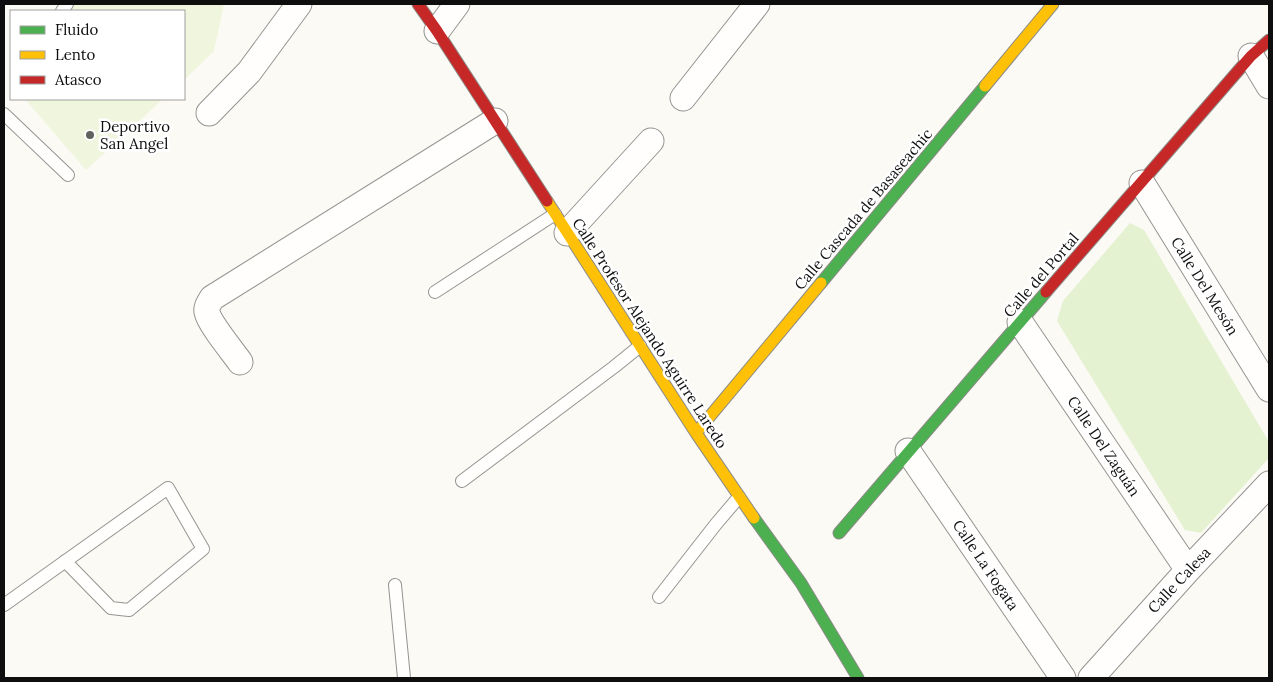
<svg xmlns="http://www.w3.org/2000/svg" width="1273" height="682" font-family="Lora,serif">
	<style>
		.green { fill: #e5f2d2 }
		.pitch { fill: #eff6dd }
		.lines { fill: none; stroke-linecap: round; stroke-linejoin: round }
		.lane-casing { stroke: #959492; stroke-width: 14 }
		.street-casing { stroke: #959492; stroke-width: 27 }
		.fast-casing { stroke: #8c8b88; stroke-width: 13 }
		.slow-casing { stroke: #8c8b88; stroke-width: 13 }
		.jam-casing { stroke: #8c8b88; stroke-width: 13 }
		.lane { stroke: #fffefd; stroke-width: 12 }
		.street { stroke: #fffefd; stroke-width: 25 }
		.fast { stroke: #4caf50; stroke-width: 11 }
		.slow { stroke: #ffc107; stroke-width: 11 }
		.jam { stroke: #c62828; stroke-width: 11 }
		.poi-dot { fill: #61615e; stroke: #fff; stroke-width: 2 }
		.labels { text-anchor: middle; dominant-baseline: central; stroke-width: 5; stroke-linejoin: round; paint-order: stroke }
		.poi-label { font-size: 15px; fill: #0e0e0e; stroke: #fff; text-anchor: start }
		.street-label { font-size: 15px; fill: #0e0e0e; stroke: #fff }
	</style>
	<rect width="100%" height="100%" fill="#fcfaf4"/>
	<path class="green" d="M1130,223L1144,230L1269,442L1268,459L1201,533L1185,530L1057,321L1063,301Z"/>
	<path class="pitch" d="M59,4H224L214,51L184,80V11H53Z
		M25,99H163L86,170Z"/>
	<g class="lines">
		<defs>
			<path id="lane" d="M62,11L67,4
				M4,114L68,175
				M435,292L555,214
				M462,481L614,367L640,346
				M395,585L404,678
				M659,597L716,524L739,497
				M4,605L168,488L203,549L129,610L111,608L65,561"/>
			<path id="street" d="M437,31L457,4
				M1251,56L1269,86
				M683,98L757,4
				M209,113L249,72L299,4
				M1142,183L1269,389
				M567,233L651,141
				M1020,322L1188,570
				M240,362C233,352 209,323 207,312C206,307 209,303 212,298L495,121
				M908,451L1063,678
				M1091,678L1188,570L1269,484"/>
			<path id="fast" d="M821,283L985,86
				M754,518L801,583L858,678
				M839,533L1046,292"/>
			<path id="slow" d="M985,86L1053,4
				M547,201L696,433L754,518
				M696,433L821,283"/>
			<path id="jam" d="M418,4L437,31L547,201
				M1046,292L1251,56L1269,40"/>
		</defs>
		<use href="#lane" class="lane-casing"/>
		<use href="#street" class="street-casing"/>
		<use href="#fast" class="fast-casing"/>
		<use href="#slow" class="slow-casing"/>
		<use href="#jam" class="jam-casing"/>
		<use href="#lane" class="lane"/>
		<use href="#street" class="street"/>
		<use href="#fast" class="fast"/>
		<use href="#slow" class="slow"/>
		<use href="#jam" class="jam"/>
	</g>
	<circle class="poi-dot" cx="90" cy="135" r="5"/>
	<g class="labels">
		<g class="poi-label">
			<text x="100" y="126">Deportivo<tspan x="100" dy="17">San Angel</tspan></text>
		</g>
		<g class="street-label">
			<text transform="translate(863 209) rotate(-50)">Calle Cascada de Basaseachic</text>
			<text transform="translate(1041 275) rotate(-49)">Calle del Portal</text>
			<text transform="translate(1205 286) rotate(58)">Calle Del Mesón</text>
			<text transform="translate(650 333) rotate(57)">Calle Profesor Alejando Aguirre Laredo</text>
			<text transform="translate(1104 446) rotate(56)">Calle Del Zaguán</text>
			<text transform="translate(986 565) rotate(56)">Calle La Fogata</text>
			<text transform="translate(1179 580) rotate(-47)">Calle Calesa</text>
		</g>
	</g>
	<rect width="1273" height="682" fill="none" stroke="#0e0e0e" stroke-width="10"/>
	<rect x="10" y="10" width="175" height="90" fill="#ffffff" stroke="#9f9f9f"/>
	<rect x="20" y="26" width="25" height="8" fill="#4caf50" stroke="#9f9f9f"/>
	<text x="55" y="35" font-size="15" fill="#0e0e0e">Fluido</text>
	<rect x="20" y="51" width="25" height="8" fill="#ffc107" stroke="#9f9f9f"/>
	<text x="55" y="60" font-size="15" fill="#0e0e0e">Lento</text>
	<rect x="20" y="76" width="25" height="8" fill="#c62828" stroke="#9f9f9f"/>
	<text x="55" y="85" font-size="15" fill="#0e0e0e">Atasco</text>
</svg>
